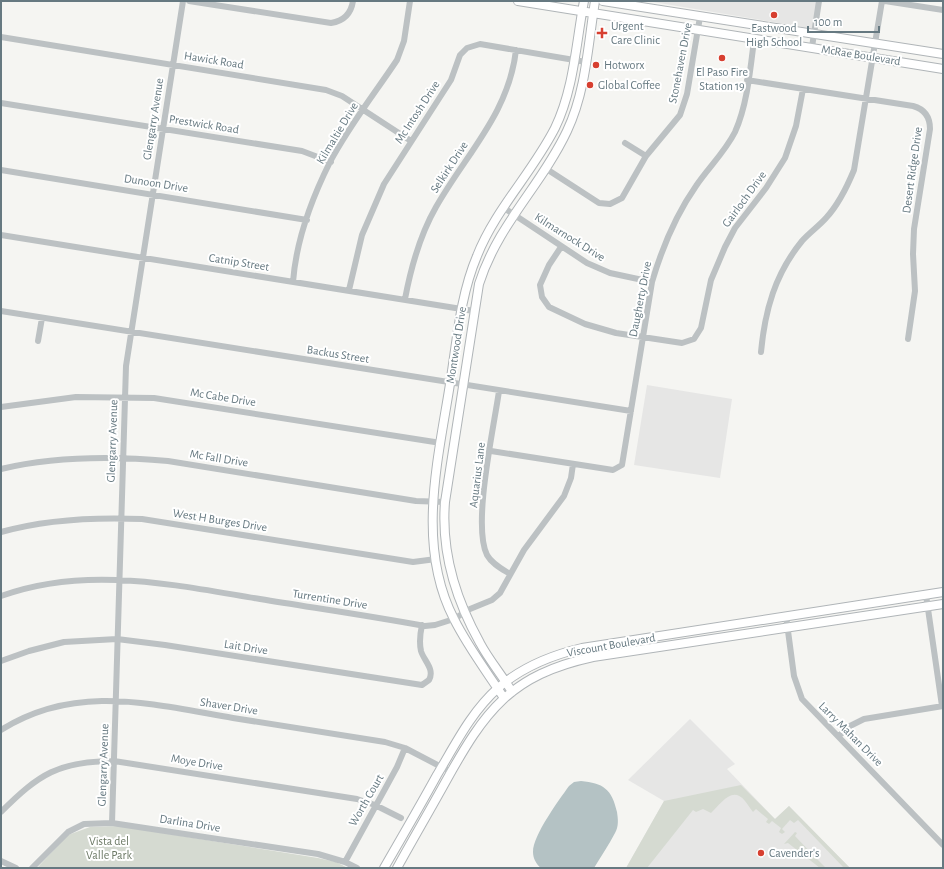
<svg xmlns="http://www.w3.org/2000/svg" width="944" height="869" font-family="'Alegreya Sans',sans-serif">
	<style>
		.built { fill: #e6e6e5 }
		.green { fill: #d5dad1 }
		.water { fill: #b4c2c4 }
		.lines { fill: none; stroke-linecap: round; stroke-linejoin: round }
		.major-casing { stroke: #b0b5b8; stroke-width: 10 }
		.minor { stroke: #bcc1c3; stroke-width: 6 }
		.major { stroke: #fff; stroke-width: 8 }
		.poi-dot { fill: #d73f30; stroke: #fff; stroke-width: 1.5 }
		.labels { text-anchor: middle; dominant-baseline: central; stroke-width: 4; stroke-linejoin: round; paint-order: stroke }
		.poi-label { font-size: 12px; fill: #667981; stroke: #fff; text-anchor: start }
		.street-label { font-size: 12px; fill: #667981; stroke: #fff }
		.park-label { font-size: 12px; fill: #6b7864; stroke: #fff }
	</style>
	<rect width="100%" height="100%" fill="#f5f5f2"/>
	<path class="built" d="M647,1H819L815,29Z
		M647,385L732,399L720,478L634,465Z
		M690,719L735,764L727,769L775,819L789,806L850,868H626L664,801L628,780Z"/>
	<path class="green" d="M741,785L775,819L789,806L850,868H844L798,820L794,823L790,820L782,829L785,832L782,834L779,832L781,828L772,821L769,824L766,822L768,819L756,809L753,812C750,808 748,805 745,801C732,785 721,804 711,813L703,809L696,812L693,810L647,868H626L664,801Z
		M119,826L318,858L336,862L348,868H37L68,835L90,827Z
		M795,832L797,833L795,836L815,857L819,855L817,859L826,868H820L788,843L784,844Z"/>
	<path class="water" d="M581,781C603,783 612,789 617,812C618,819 619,826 615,833C609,845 601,856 594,868H541C536,864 533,858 533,852C533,835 559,800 569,786L574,782Z"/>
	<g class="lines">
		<defs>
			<path id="major" d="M518,1L943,69
				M603,1L943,54
				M512,692C502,675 489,660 480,643C456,600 441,552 445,502L479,284C498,224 541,186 567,131C586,91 588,45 595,1
				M504,698C487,672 468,647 454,619C416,546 438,460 450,384C457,341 460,296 477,256C495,210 532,173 555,128C574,89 576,43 584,1
				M384,868C402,837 420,806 437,775C455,745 471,712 498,688C521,668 552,655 582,648L943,592
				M397,868C413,839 430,810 446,781C485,711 510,675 593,657L943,604"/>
		</defs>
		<use href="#major" class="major-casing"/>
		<path class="minor" d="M189,1L331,23C344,21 351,14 353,1
			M885,1L943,10
			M1,37L326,90L342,96L411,141
			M812,47L819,1
			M747,80L913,106C924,109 930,117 930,129L914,229L913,254L915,291L908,339
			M1,103L302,151L331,162
			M625,143L646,156
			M545,168L599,203L610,204L622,198L646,156L680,115L687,94L700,17
			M1,170L307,220
			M504,208L587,263L610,273L652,282
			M1,235L474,311
			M561,247L549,265L540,285L542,297L549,307L585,324L616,333L682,343L694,339L701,328L711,280L725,247L735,228L766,188L785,158L796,126L803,89
			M293,282C296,242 312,198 330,162C349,126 375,93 397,60L404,41L410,1
			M349,290L362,235L384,184L451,80L460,55L467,48L480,44L586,62
			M405,299C411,267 420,235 436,207C466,154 509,113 516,50
			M1,311L631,411
			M38,341L42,318
			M761,352C765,310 775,274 802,241C809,233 819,226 826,218C839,204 847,187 854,170L882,1
			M499,391C494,427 472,525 487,555C492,564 502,569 510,574
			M1,407L76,397L154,398L441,443
			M491,451L613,470L622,465L652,282C662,248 675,216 696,186C708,168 725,152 735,132C749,101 751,59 756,25
			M1,469C56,456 112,456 168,461L416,501L445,502
			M1,532C47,519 94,517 142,519L413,562L436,559
			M926,595L942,706
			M1,596C86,565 174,585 260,599C315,608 370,616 425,626L435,625L454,619L470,609L492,600L500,593L524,550L564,496L571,478L573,464
			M786,616L794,676L802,699L943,845
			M1,661L29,651L64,642L117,639L165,645L422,685L429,680C435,669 424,661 421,651C419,642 420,634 422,625
			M1,730C76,683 151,704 233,718C283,726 334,734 385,742L405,748L451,772
			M839,736L848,727L864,719L943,706
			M1,812C39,774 59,761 114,761L357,799L375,805L401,818
			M112,823L126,366L183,1
			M1,861L16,868
			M345,862L397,767L405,748
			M32,868L68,832L84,824L112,823L318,854L345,862L357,868"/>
		<use href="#major" class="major"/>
	</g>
	<g class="poi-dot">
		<circle cx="774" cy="15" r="4"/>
		<path d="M600 27h4v4h4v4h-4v4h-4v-4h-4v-4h4z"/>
		<circle cx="722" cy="58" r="4"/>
		<circle cx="596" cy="65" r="4"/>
		<circle cx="590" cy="85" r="4"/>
		<circle cx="761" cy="853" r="4"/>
	</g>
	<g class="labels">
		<g class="poi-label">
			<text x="611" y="26">Urgent<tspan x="611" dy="14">Care Clinic</tspan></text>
			<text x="774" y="28" text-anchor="middle">Eastwood<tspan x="774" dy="14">High School</tspan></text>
			<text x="604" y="65">Hotworx</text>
			<text x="722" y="72" text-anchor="middle">El Paso Fire<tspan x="722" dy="14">Station 19</tspan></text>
			<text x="598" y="85">Global Coffee</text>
			<text x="769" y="853">Cavender's</text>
		</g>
		<g class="street-label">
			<text transform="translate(861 55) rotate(9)">McRae Boulevard</text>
			<text transform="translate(214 60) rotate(9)">Hawick Road</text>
			<text transform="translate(680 63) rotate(-79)">Stonehaven Drive</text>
			<text transform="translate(417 112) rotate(-57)">Mc Intosh Drive</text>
			<text transform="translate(153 119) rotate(-81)">Glengarry Avenue</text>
			<text transform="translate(204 124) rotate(9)">Prestwick Road</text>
			<text transform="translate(337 133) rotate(-59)">Kilmaltie Drive</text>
			<text transform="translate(449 167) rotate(-57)">Selkirk Drive</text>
			<text transform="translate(912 170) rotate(-82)">Desert Ridge Drive</text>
			<text transform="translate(156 183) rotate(9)">Dunoon Drive</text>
			<text transform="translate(744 199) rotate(-54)">Gairloch Drive</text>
			<text transform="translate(570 237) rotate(32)">Kilmarnock Drive</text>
			<text transform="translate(239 262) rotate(9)">Catnip Street</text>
			<text transform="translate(640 299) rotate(-79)">Daugherty Drive</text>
			<text transform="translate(456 345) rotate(-81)">Montwood Drive</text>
			<text transform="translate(338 354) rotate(9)">Backus Street</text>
			<text transform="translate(223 397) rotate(9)">Mc Cabe Drive</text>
			<text transform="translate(112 441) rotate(-88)">Glengarry Avenue</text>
			<text transform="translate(219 458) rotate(9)">Mc Fall Drive</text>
			<text transform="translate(477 475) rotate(-83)">Aquarius Lane</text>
			<text transform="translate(220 520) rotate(9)">West H Burges Drive</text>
			<text transform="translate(330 599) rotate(9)">Turrentine Drive</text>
			<text transform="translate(611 645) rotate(-10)">Viscount Boulevard</text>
			<text transform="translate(246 647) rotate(9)">Lait Drive</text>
			<text transform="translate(229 706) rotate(9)">Shaver Drive</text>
			<text transform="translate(851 734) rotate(45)">Larry Mahan Drive</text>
			<text transform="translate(197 762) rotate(9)">Moye Drive</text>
			<text transform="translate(103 765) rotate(-88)">Glengarry Avenue</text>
			<text transform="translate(366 800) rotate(-60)">Worth Court</text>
			<text transform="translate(190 823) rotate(9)">Darlina Drive</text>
		</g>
		<g class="park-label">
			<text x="109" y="841">Vista del<tspan x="109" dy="14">Valle Park</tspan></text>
		</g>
	</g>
	<rect width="944" height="869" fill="none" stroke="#667981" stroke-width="4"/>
	<path d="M808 26v6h71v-6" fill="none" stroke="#667981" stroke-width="2"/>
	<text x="814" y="26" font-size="12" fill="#667981" stroke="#ffffff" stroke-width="3" paint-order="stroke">100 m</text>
</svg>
